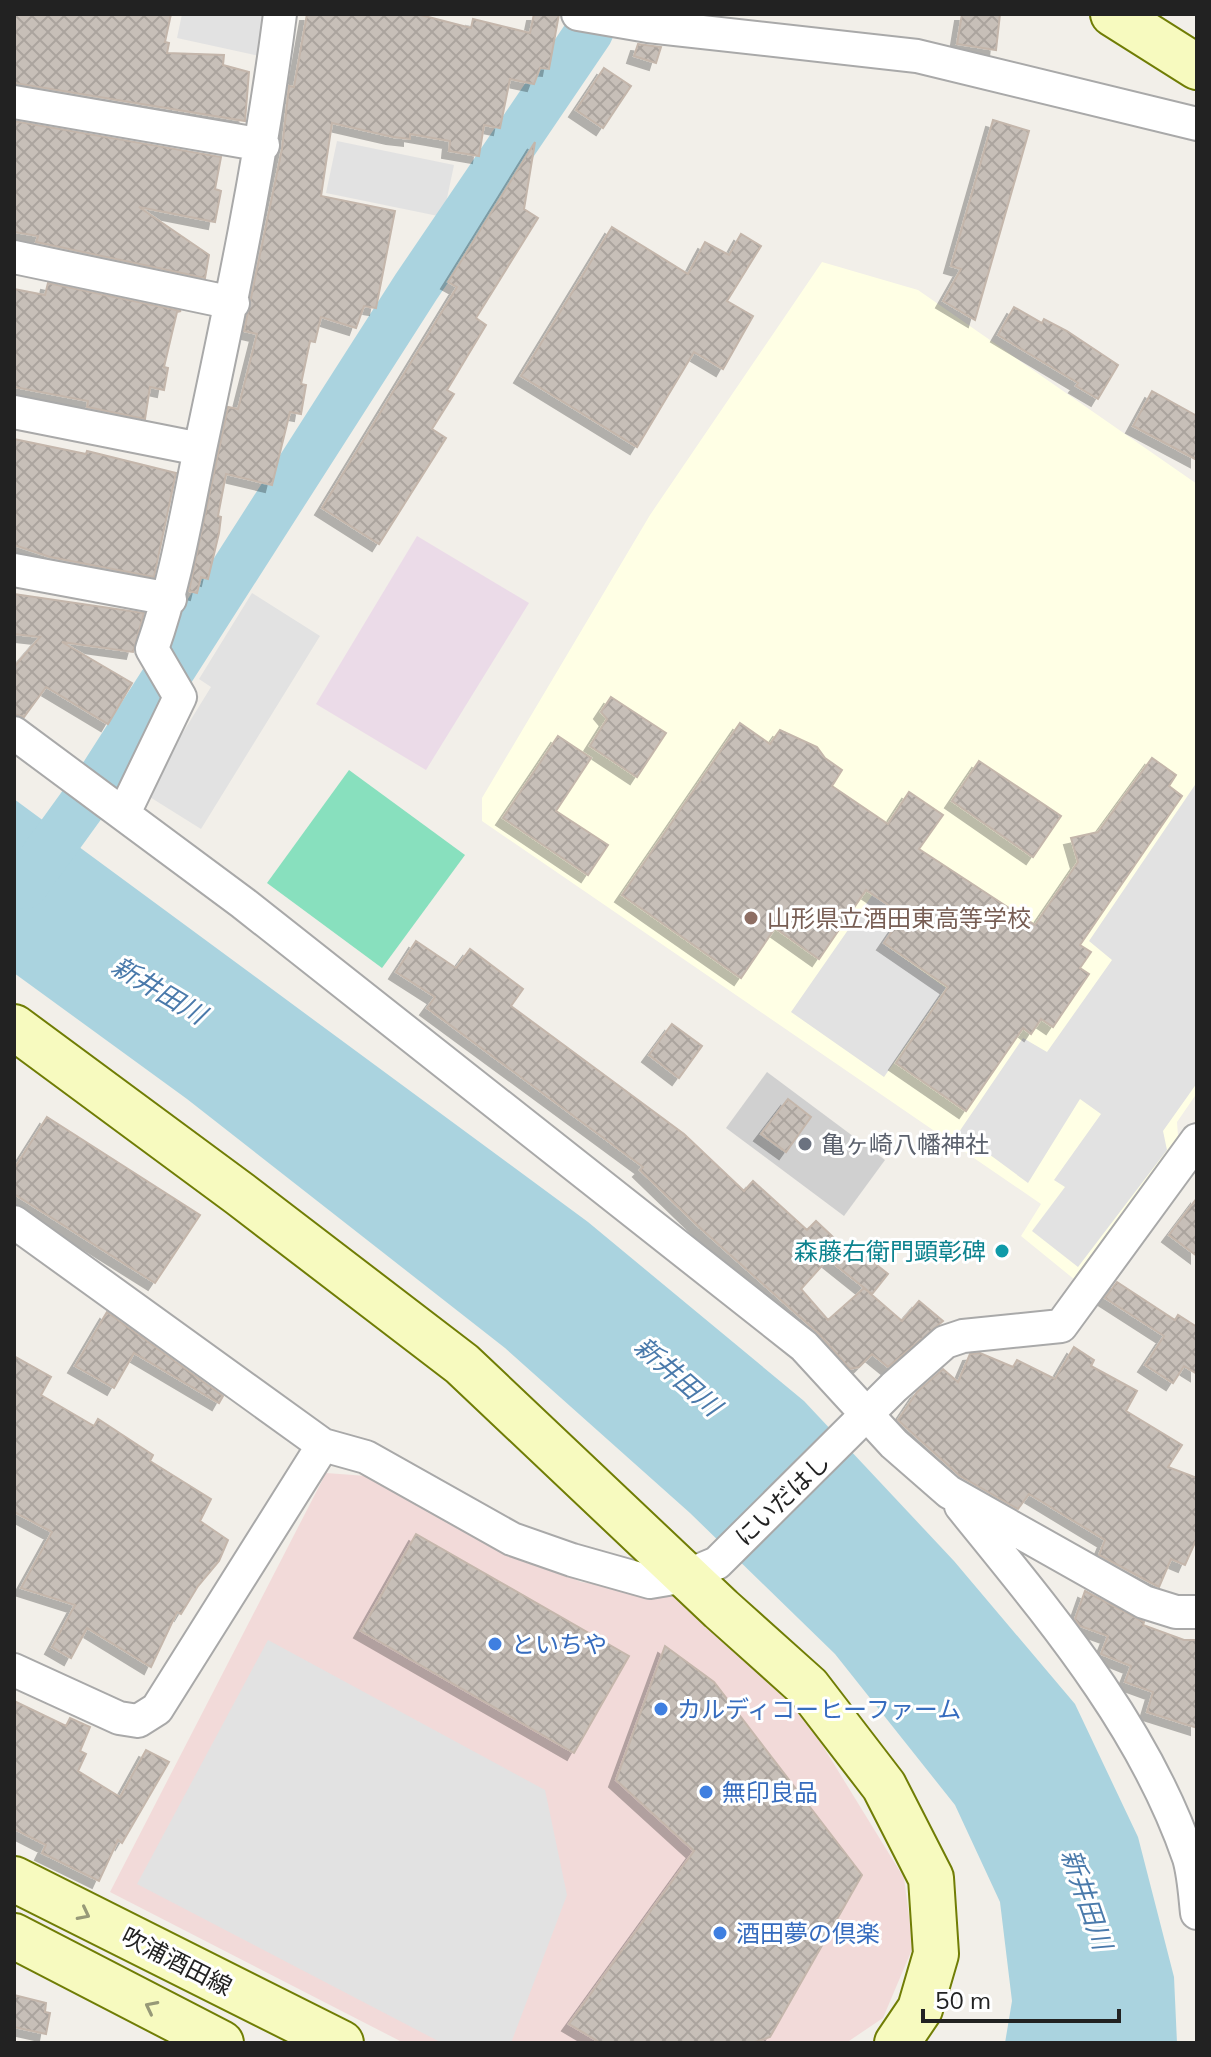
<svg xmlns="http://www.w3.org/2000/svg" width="1211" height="2057" font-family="Mulish,'Noto Sans JP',sans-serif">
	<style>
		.commercial { fill: #f2dad9 }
		.industrial { fill: #ebdbe8 }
		.education { fill: #ffffe5 }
		.religious { fill: #d0d0d0 }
		.pitch { fill: #88e0be }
		.parking { fill: #e2e2e2 }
		.water { fill: #aad3df }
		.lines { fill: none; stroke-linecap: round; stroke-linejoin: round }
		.river { stroke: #aad3df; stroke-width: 48 }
		.building { fill: url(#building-cross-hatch); stroke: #c4b6ab; stroke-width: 2; filter: url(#shadow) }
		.street-casing { stroke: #a9a9a9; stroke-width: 36 }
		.secondary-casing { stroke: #707d05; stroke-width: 48 }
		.street { stroke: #fff; stroke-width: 32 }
		.secondary { stroke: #f7fabf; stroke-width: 44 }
		.oneway { stroke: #979978 }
		.education-dot { fill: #8d6e63; stroke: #fff; stroke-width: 3 }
		.worship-dot { fill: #6b7280; stroke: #fff; stroke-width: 3 }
		.culture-dot { fill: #0f9aa8; stroke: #fff; stroke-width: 3 }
		.shop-dot { fill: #3f7fe0; stroke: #fff; stroke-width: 3 }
		.labels { text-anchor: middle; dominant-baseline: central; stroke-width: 6; stroke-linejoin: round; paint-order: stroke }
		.education-label { font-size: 24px; fill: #785e54; stroke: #fff; text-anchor: start }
		.worship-label { font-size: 24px; fill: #5b616d; stroke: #fff; text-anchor: start }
		.culture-label { font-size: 24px; fill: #0d838f; stroke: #fff; text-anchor: end }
		.street-label { font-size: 24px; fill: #222; stroke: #fff }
		.shop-label { font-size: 24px; fill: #366cbe; stroke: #fff; text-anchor: start }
		.water-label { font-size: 26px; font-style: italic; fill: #4a7aab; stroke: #fff }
	</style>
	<defs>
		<pattern id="building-cross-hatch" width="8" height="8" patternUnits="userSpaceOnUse" patternTransform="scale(2)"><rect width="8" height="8" fill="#c7bfb8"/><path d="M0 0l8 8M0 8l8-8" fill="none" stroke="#aba49e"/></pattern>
		<filter id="shadow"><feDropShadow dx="-7" dy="7" stdDeviation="0" flood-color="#0004"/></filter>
	</defs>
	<rect width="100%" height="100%" fill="#f2efe9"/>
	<path class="commercial" d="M326,1473L367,1476L450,1524L581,1582L677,1596L797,1704L904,1878L913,1947L883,2018L846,2043H404L110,1892Z"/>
	<path class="industrial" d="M417,536L529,603L426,770L316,704Z"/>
	<path class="education" d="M822,262L918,290L1197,484V1093L1177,1122L1179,1150L1080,1284L1021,1236L1041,1204L482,821V798L650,515Z"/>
	<path class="religious" d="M767,1072L885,1160L844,1216L726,1128Z"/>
	<path class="pitch" d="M349,770L465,855L382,968L267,883Z"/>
	<path class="parking" d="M182,14H276L269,58L177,38Z
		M337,141L454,165L443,217L326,193Z
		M252,593L320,636L201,829L145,794L211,687L199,679Z
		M1197,782V1083L1163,1131L1167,1150L1078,1267L1032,1231L1065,1187L1054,1180L1101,1114L1080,1099L1028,1183L959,1132L1023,1038L1047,1052L1112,960L1089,941Z
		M873,894L914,903L885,945L946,988L884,1077L791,1012Z
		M268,1640L545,1790L567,1895L511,2043H442L137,1884Z"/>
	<path class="water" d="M14,799L588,1222L804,1401L954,1561L1075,1704L1138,1837L1174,1977L1177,2043H1005L1012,2001L1000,1902L955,1805L835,1654L690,1513L505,1348L187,1099L14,973Z"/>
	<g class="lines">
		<path class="river" d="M24,885L105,773L416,287L589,32L597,14"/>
	</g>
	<path class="building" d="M14,14H171L165,42L169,43L167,53L224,55L223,65L249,72L245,121L14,83Z
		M307,14H417L471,28L473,19L530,33L534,14H559L549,69L540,68L534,84L510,79L500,128L484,125L479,156L449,151L450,141L410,134V139L393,137L332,123L321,196L395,211L376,308L364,306L356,328L321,317L315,342L310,341L301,384L306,385L301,414L290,412L272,485L226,474L218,516L221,517L219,533L208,579L201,577L197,593L189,591L228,407L238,409L257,334L244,331L282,149L289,86L294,87Z
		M962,14H1000L996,50L957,44Z
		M638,44L661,47L656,63L634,56Z
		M604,68L631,86L603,128L576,110Z
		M993,120L1029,131L975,320L943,301L961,269L951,266Z
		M14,121L221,157L215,189L221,191L215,222L139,207L209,255L205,278L36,242L38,236L14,232Z
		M535,142L524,209L538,218L476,318L486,325L447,390L454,394L432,429L446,438L379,544L322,508L457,287L448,282Z
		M612,227L688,274L705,242L729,255L741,234L761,246L727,301L753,316L723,369L694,352L637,447L521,376Z
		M48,283L181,311L177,312L164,367L168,368L164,390L150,387L145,419L87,407L88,401L14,387V289L45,295Z
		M1014,307L1042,323L1044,319L1067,331L1118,365L1098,399L1076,386L1078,383L998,335Z
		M1152,391L1197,416V460L1133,426Z
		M14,439L86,454L87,451L176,473L154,577L50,557L14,545Z
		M14,594L144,613L133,652L62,642L132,683L108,724L46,687L24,717L14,714V667L40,637L14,634Z
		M611,697L666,733L637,777L590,746L607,719L601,712Z
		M740,723L770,744L780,730L817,747L825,758L842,770L832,786L888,824L909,792L943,815L919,849L1035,925L1078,862L1071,838L1098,832L1152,758L1176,775L1169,786L1182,796L1080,945L1091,952L1080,968L1089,974L1053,1027L1041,1019L1031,1034L1023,1028L966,1111L896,1063L948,987L884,943L903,915L866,890L819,959L775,928L741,978L622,895Z
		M558,736L591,758L556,811L608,845L588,875L503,818Z
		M979,761L1061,816L1033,857L952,801Z
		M416,941L456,968L470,949L523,989L511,1006L684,1134L744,1191L753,1181L807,1230L816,1221L852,1255L857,1249L888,1274L872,1294L828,1259L801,1289L828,1320L864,1288L902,1321L919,1301L943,1321L888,1367L872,1354L859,1367L850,1369L818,1333L699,1227L640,1170L643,1167L427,1008L435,997L396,972Z
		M672,1024L702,1046L679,1078L649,1055Z
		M788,1099L811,1117L786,1152L761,1134Z
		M47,1117L200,1215L155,1283L14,1194V1169Z
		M1197,1198V1256L1169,1235Z
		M1117,1282L1175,1320L1178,1315L1197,1327V1374L1184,1366L1173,1383L1145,1365L1164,1336L1105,1298Z
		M107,1312L223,1396L219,1403L134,1353L114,1388L75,1366Z
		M1074,1347L1094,1360L1091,1366L1137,1391L1126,1411L1182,1445L1168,1467L1197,1478V1538L1185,1565L1171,1559L1159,1587L1099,1555L1105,1540L1029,1494L1018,1509L960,1476L898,1420L917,1392L943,1369L958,1382L970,1354L980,1353L1013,1367L1017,1360L1055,1379Z
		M14,1356L51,1377L41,1395L94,1426L98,1419L153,1455L150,1461L211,1499L200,1521L228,1540L219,1561L198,1586L181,1614L177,1612L151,1667L87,1628L71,1658L52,1647L75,1605L21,1588L52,1532L14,1512Z
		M416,1534L629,1656L574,1753L361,1631Z
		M1085,1591L1144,1622L1143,1625L1184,1640H1197V1728L1147,1712L1153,1692L1125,1682L1131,1666L1101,1654L1108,1636L1080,1626L1075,1619Z
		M665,1646L714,1682L862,1875L770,2037L752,2043H601L569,2024L694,1851L616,1780Z
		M14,1701L66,1726L70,1718L90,1727L80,1751L86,1754L78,1771L120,1797L146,1750L169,1762L122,1843L118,1840L99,1881L42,1853L46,1845L14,1829Z
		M14,1995L46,2003L45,2012L50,2013L46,2034L14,2027Z"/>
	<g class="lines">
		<defs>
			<path id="street" d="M578,14L648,26L917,56L1197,124
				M14,102L263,145
				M14,257L233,303
				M14,412L200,449
				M14,570L170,599
				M14,733L243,903L804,1346L894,1444L949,1492L1144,1602L1176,1612H1197
				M124,813L180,697L152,649C175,584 186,517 200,449C231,304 261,161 280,14
				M14,1222L323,1445L366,1457L512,1539L572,1560L650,1582L686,1576L717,1563L894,1387L945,1342L963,1336L1061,1326L1197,1140
				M961,1506C1049,1615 1143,1724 1189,1858C1194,1875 1195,1895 1197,1913
				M14,1670L119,1718L138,1721L157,1709L323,1445"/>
			<path id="secondary" d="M1113,14L1197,67
				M14,1027L240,1194L462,1364L721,1609L808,1687L884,1786L931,1878L936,1954L920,2009L897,2043
				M14,1879L341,2043
				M14,1936L221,2043"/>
		</defs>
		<use href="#street" class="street-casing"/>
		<use href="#secondary" class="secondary-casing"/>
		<use href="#street" class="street"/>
		<use href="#secondary" class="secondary"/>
	</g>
	<defs><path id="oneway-chevron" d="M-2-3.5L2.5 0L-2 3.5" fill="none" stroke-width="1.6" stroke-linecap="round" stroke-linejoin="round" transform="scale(2)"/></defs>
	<g class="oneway">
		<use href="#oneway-chevron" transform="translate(84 1914) rotate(27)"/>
		<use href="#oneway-chevron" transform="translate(151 2007) rotate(-153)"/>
	</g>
	<circle class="education-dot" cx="751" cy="918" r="8"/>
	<circle class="worship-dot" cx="805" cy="1144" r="8"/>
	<circle class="culture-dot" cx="1002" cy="1251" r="8"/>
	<g class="shop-dot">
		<circle cx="495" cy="1644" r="8"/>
		<circle cx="661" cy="1709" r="8"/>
		<circle cx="706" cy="1792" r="8"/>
		<circle cx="720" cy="1933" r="8"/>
	</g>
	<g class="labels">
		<g class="education-label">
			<text x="767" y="918">山形県立酒田東高等学校</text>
		</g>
		<g class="worship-label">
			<text x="821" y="1144">亀ヶ崎八幡神社</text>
		</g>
		<g class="culture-label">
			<text x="986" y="1251">森藤右衛門顕彰碑</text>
		</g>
		<g class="street-label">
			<text transform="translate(782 1499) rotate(-44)">にいだはし</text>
			<text transform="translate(177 1961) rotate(27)">吹浦酒田線</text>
		</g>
		<g class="shop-label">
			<text x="511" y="1644">といちや</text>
			<text x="677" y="1709">カルディコーヒーファーム</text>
			<text x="722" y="1792">無印良品</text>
			<text x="736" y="1933">酒田夢の倶楽</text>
		</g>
		<g class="water-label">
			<text transform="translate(159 990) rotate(31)">新井田川</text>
			<text transform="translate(678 1376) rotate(41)">新井田川</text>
			<text transform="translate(1087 1899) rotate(71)">新井田川</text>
		</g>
	</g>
	<rect width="1211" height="2057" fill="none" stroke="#222222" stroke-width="32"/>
	<path d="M923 2009v12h196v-12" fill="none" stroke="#222222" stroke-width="4"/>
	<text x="935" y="2009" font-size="24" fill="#222222" stroke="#ffffff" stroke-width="6" paint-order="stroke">50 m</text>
</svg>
